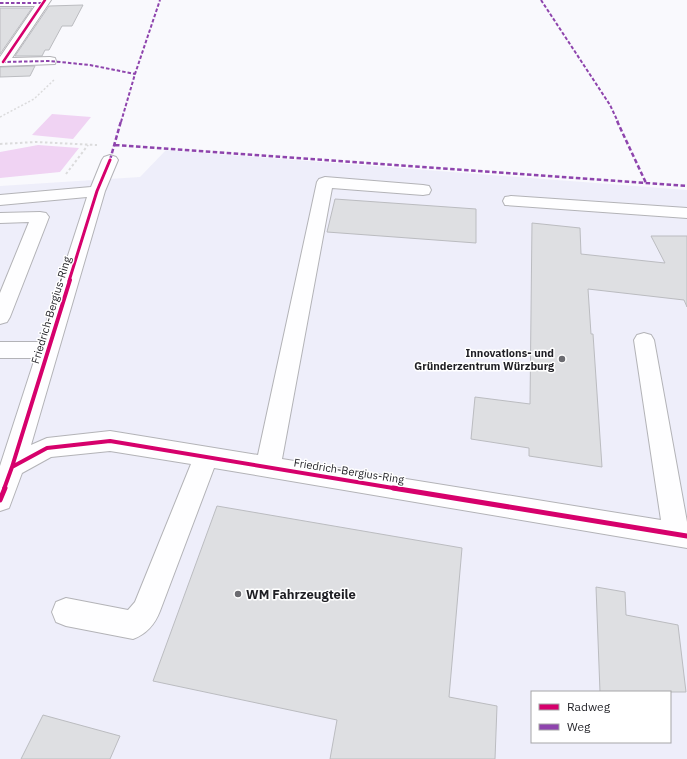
<svg xmlns="http://www.w3.org/2000/svg" width="687" height="759" font-family="'IBM Plex Sans',sans-serif">
	<style>
		.built { fill: #eeeefa; fill-rule: evenodd }
		.green { fill: #f0d3f3 }
		.building { fill: #dedfe2; stroke: #bbbcc0 }
		.lines { fill: none; stroke-linecap: round; stroke-linejoin: round }
		.minor-casing { stroke: #b3b3b7; stroke-width: 2 }
		.path-far1 { stroke: #dbdbdc; stroke-width: 1.5; stroke-dasharray: 2 2; stroke-linecap: butt }
		.path { stroke: #dbdbdc; stroke-width: 2; stroke-dasharray: 2.5 2.5; stroke-linecap: butt }
		.minor { fill: #fefeff; fill-rule: evenodd }
		.quiet-far1 { stroke: #8e44ad; stroke-width: 2; stroke-dasharray: 3.5 2; stroke-linecap: butt }
		.quiet { stroke: #8e44ad; stroke-width: 2.5; stroke-dasharray: 4.5 2.5; stroke-linecap: butt }
		.cycleway-far3-casing { stroke: #fff; stroke-width: 4 }
		.cycleway-far2-casing { stroke: #fff; stroke-width: 5 }
		.cycleway-far1-casing { stroke: #fff; stroke-width: 6 }
		.cycleway-casing { stroke: #fff; stroke-width: 8 }
		.cycleway-far3 { stroke: #d6006c; stroke-width: 2.5 }
		.cycleway-far2 { stroke: #d6006c; stroke-width: 3 }
		.cycleway-far1 { stroke: #d6006c; stroke-width: 4 }
		.cycleway { stroke: #d6006c; stroke-width: 5 }
		.poi-dot { fill: #6b6b70; stroke: #fff; stroke-width: 1.5 }
		.labels { text-anchor: middle; dominant-baseline: central; stroke-width: 3; stroke-linejoin: round; paint-order: stroke }
		.street-label { font-size: 11px; fill: #1f1f24; stroke: #fff }
		.poi-label { font-size: 11px; font-weight: bold; fill: #1f1f24; stroke: #fff; text-anchor: end }
		.near-poi-label { font-size: 13px; font-weight: bold; fill: #1f1f24; stroke: #fff; text-anchor: start }
	</style>
	<rect width="100%" height="100%" fill="#f9f9fd"/>
	<path class="built" d="M166,150L687,190V759H0V186L140,177ZM532,692H670V742H532Z"/>
	<path class="green" d="M52,114L91,117L73,139L32,135Z
		M38,145L79,148L60,172L0,178V152Z"/>
	<path class="building" d="M83,5L72,26H62L49,50H45L42,56H15L49,6Z
		M0,8H32L0,54Z
		M35,66L30,76L0,77V67Z
		M335,199L476,209V243L327,232Z
		M532,223L580,228L581,254L665,263L651,236H687V307L684,300L588,289L591,334H593L602,467L529,456V448L471,439L475,397L530,404Z
		M217,506L462,548L449,697L497,706L495,759H330L337,720L153,681Z
		M596,587L625,592L626,615L678,625L686,692H600Z
		M43,715L120,736L110,759H21Z"/>
	<g class="lines">
		<defs>
			<path id="minor" d="M0,0H51L12,58L50,57L55,58L56,61L55,64L0,66V57L35,6H0Z
				M110,155L116,157L118,160L105,191L31,445L47,438L110,431L258,455L317,182L319,179L325,177L423,185L429,186L431,190L429,194L423,195L332,188L282,459L661,520L634,340L637,335L644,333L651,335L654,340L687,522V548L214,468L160,611C155,624 147,634 133,639L66,626L56,622L52,612L56,602L66,598L128,610L135,602L191,464L110,451L51,457L22,473L9,508L0,511V466L35,358H0V342H40L87,197L0,205V195L91,187L102,160L104,157Z
				M511,196L687,208V218L505,205L503,201L505,197Z
				M40,212L46,213L49,217L10,317L7,322L0,324V293L29,222L0,223V213Z"/>
		</defs>
		<use href="#minor" class="minor-casing"/>
		<path class="path-far1" d="M0,117L34,99L55,79"/>
		<path class="path" d="M0,144L36,142L97,145
			M66,174L88,145"/>
		<use href="#minor" class="minor"/>
		<path class="quiet-far1" d="M541,0L610,105L618,122
			M0,3H43
			M2,62L50,61L90,65L135,74
			M121,122L135,74L160,0"/>
		<path class="quiet" d="M617,121L646,183
			M115,145L687,186
			M110,160L121,121"/>
		<defs>
			<path id="cycleway-far3" d="M3,62L45,0"/>
			<path id="cycleway-far2" d="M69,281L97,191L110,160"/>
			<path id="cycleway-far1" d="M12,467L70,280
				M4,489L12,467L47,448L110,441L399,489"/>
			<path id="cycleway" d="M393,488L687,536
				M0,500L5,488"/>
		</defs>
		<use href="#cycleway-far3" class="cycleway-far3-casing"/>
		<use href="#cycleway-far2" class="cycleway-far2-casing"/>
		<use href="#cycleway-far1" class="cycleway-far1-casing"/>
		<use href="#cycleway" class="cycleway-casing"/>
		<use href="#cycleway-far3" class="cycleway-far3"/>
		<use href="#cycleway-far2" class="cycleway-far2"/>
		<use href="#cycleway-far1" class="cycleway-far1"/>
		<use href="#cycleway" class="cycleway"/>
	</g>
	<g class="poi-dot">
		<circle cx="562" cy="359" r="4"/>
		<circle cx="238" cy="594" r="4"/>
	</g>
	<g class="labels">
		<g class="street-label">
			<text transform="translate(51 310) rotate(-73)">Friedrich-Bergius-Ring</text>
			<text transform="translate(349 471) rotate(9)">Friedrich-Bergius-Ring</text>
		</g>
		<g class="poi-label">
			<text x="554" y="353">Innovations- und<tspan x="554" dy="13">Gründerzentrum Würzburg</tspan></text>
		</g>
		<g class="near-poi-label">
			<text x="246" y="594">WM Fahrzeugteile</text>
		</g>
	</g>
	<rect x="531" y="691" width="140" height="52" fill="#ffffff" stroke="#a5a5a7"/>
	<rect x="539" y="704" width="20" height="6" fill="#d6006c" stroke="#a5a5a7"/>
	<text x="567" y="711" font-size="12" fill="#1f1f24">Radweg</text>
	<rect x="539" y="724" width="20" height="6" fill="#8e44ad" stroke="#a5a5a7"/>
	<text x="567" y="731" font-size="12" fill="#1f1f24">Weg</text>
</svg>
